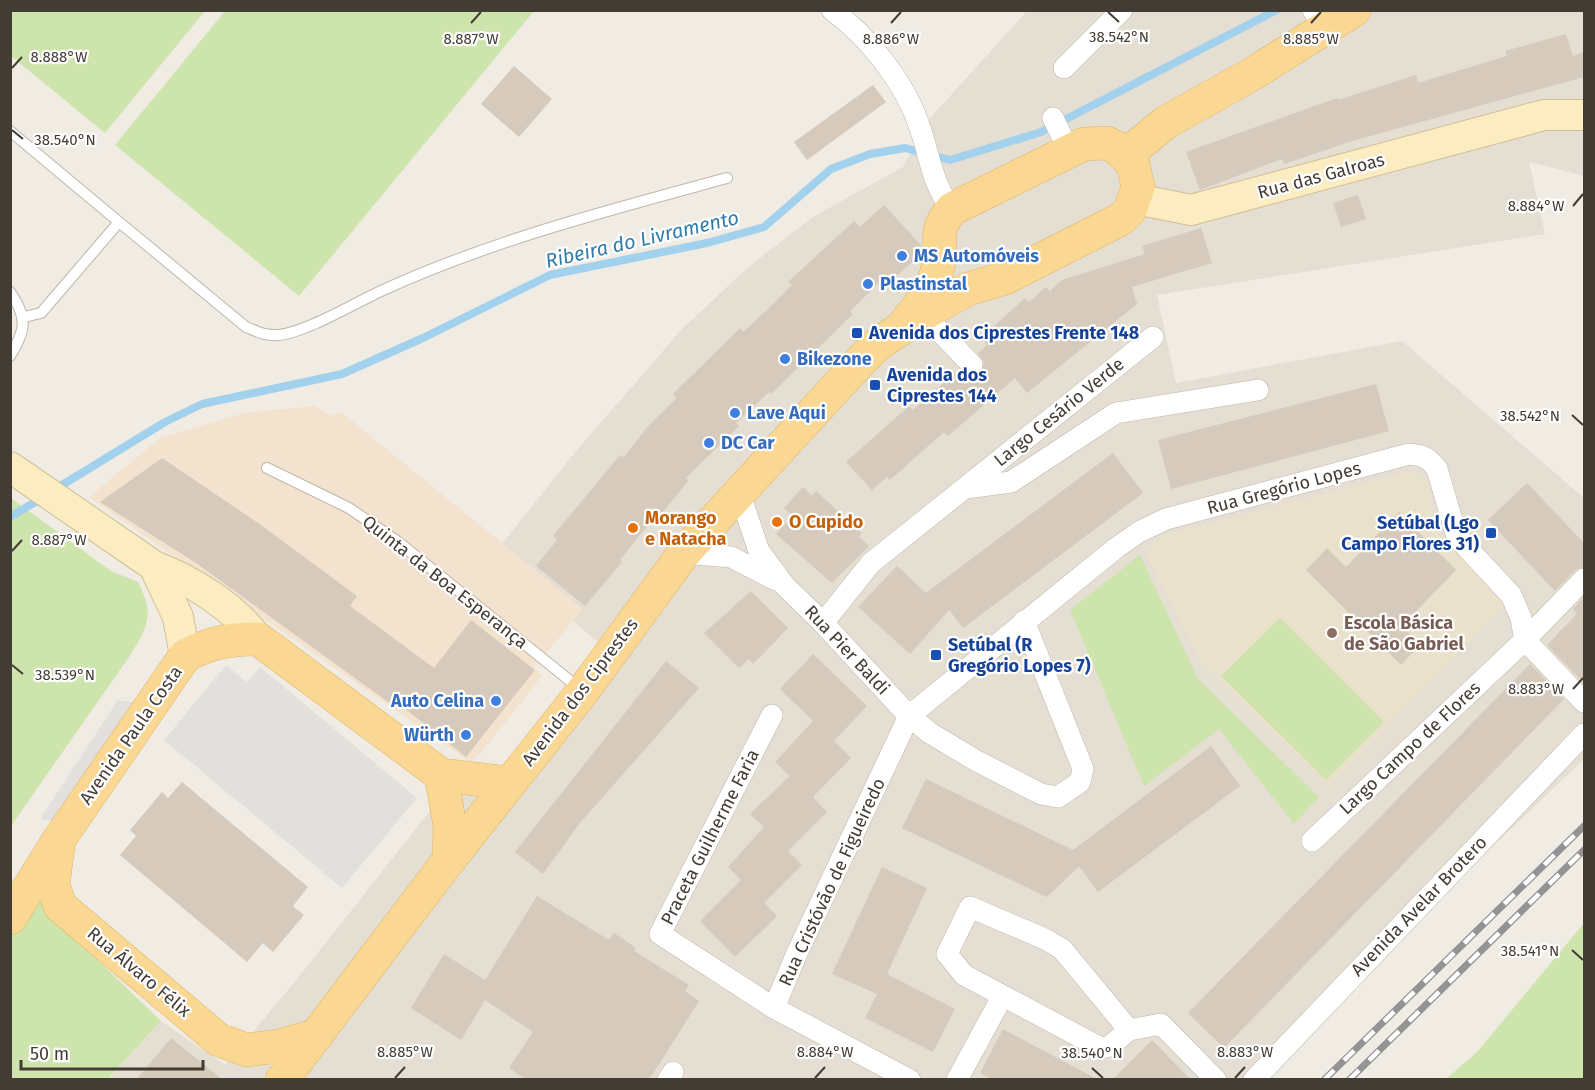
<svg xmlns="http://www.w3.org/2000/svg" width="1595" height="1090" font-family="'Fira Sans',sans-serif">
	<style>
		.residential { fill: #e5ded2 }
		.commercial { fill: #f3e2ce }
		.education { fill: #eae1cd }
		.green { fill: #cee4ad }
		.parking { fill: #e2dfdc }
		.lines { fill: none; stroke-linecap: round; stroke-linejoin: round }
		.stream { stroke: #a1d1ed; stroke-width: 8 }
		.building { fill: #d5cabc }
		.lane-casing { stroke: #bfb6a9; stroke-width: 12 }
		.street-casing { stroke: #bfb6a9; stroke-width: 22 }
		.secondary-casing { stroke: #d0be95; stroke-width: 32 }
		.primary-casing { stroke: #deb464; stroke-width: 34 }
		.lane { stroke: #fff; stroke-width: 10 }
		.street { stroke: #fff; stroke-width: 21 }
		.secondary { stroke: #fcecc2; stroke-width: 30 }
		.primary { stroke: #fad893; stroke-width: 33 }
		.rail-casing { stroke: #939393; stroke-width: 7 }
		.rail { stroke: #fff; stroke-width: 4.5; stroke-dasharray: 14; stroke-linecap: butt }
		.ticks { fill: none; stroke: #433c34; stroke-width: 2 }
		.shop-dot { fill: #3f7fe0; stroke: #fff; stroke-width: 2 }
		.transit-dot { fill: #1a4fb4; stroke: #fff; stroke-width: 2 }
		.food-dot { fill: #e8710a; stroke: #fff; stroke-width: 2 }
		.education-dot { fill: #8d6e63; stroke: #fff; stroke-width: 2 }
		.labels { text-anchor: middle; dominant-baseline: central; stroke-width: 4.5; stroke-linejoin: round; paint-order: stroke }
		.street-label { font-size: 18px; fill: #433c34; stroke: #fff }
		.shop-label { font-size: 18px; font-weight: bold; fill: #366cbe; stroke: #fff; text-anchor: start }
		.transit-label { font-size: 18px; font-weight: bold; fill: #164399; stroke: #fff; text-anchor: start }
		.food-label { font-size: 18px; font-weight: bold; fill: #c56008; stroke: #fff; text-anchor: start }
		.education-label { font-size: 18px; font-weight: bold; fill: #785e54; stroke: #fff; text-anchor: start }
		.water-label { font-size: 20px; font-style: italic; fill: #327ca9; stroke: #fff }
		.ticks-label { font-size: 15px; text-anchor: middle; fill: #433c34; stroke: #fff; stroke-width: 4.5; stroke-linejoin: round; paint-order: stroke }
	</style>
	<rect width="100%" height="100%" fill="#f1ece3"/>
	<path class="residential" d="M1027,11H1584V176L1529,162L1545,234L1157,295L1176,383L1402,341L1584,498V759L1250,1079L108,1080L161,1021L225,1065L294,983L459,774L485,790L603,646L493,555L572,456L681,330L745,270L811,218L903,167L931,117Z"/>
	<path class="commercial" d="M314,406L331,415L341,412L583,609L534,668L542,676L481,753L470,762L89,497L160,438L244,413Z"/>
	<path class="education" d="M1412,471L1427,481L1436,528L1504,606L1328,787L1200,660L1146,554L1164,535Z"/>
	<path class="green" d="M10,11L11,10L205,11L105,133L11,56Z
		M225,11V10L534,11L299,296L115,145Z
		M11,498L111,571L138,582C155,615 148,627 129,657L11,826Z
		M1140,555L1198,679L1319,797L1294,824L1219,729L1144,786L1070,610Z
		M1280,618L1384,722L1326,780L1221,676Z
		M43,888L55,919L161,1021L108,1079H11L10,937Z
		M1584,923V1079H1446L1477,1052Z"/>
	<path class="parking" d="M226,665L247,682L260,667L417,798L342,888L164,740Z
		M118,700L138,703L57,822L40,819Z
		M255,1074L252,1079H224L226,1075Z"/>
	<g class="lines">
		<path class="stream" d="M54,490L165,422L202,404L342,374L423,338L550,275L707,243L764,227L831,169L870,154L905,148L950,160L1041,132L1277,10
			M10,517L42,498"/>
	</g>
	<path class="building" d="M1566,34L1573,56L1584,52V77L1352,141L1284,164L1282,159L1200,190L1186,152L1337,98L1338,100L1416,75L1418,83L1507,56L1505,51Z
		M514,66L552,99L519,137L481,104Z
		M873,85L886,102L807,160L794,142Z
		M1358,195L1366,219L1341,227L1333,203Z
		M884,205L921,245V254L885,287L880,282L850,311L853,314L771,394L769,392L736,423L739,426L686,478L689,480L659,517L657,515L634,542L620,560L622,562L585,606L536,566L557,540L553,536L620,455L624,457L649,425L677,398L673,394L740,328L743,332L766,311L792,285L788,282L854,221L860,227Z
		M1201,228L1212,263L1132,287L1137,304L1027,393L1015,378L948,436L944,432L890,480L887,477L872,490L846,462L909,406L913,410L959,370L969,377L980,375L984,363L978,353L987,345L981,338L1025,298L1029,302L1046,287L1050,291L1062,280L1145,254L1142,246Z
		M1376,384L1389,431L1171,489L1158,440Z
		M1113,453L1143,493L963,628L949,610L910,654L858,607L897,566L926,593Z
		M162,458L261,525L357,596L350,606L434,668L471,620L535,670L466,757L403,707L399,710L196,563L100,502Z
		M1527,483L1584,543V567L1575,570L1555,591L1488,520Z
		M803,487L812,496L816,491L862,533L859,536L869,546L832,583L776,534L793,516L784,508Z
		M1399,512L1456,570L1402,626L1420,645L1401,665L1306,570L1327,548L1346,567Z
		M751,591L788,628L753,664L749,659L739,668L704,633Z
		M1584,597V678L1582,681L1547,645L1577,614L1573,609Z
		M813,654L867,706L834,741L851,758L813,797L827,812L788,851L802,865L764,903L777,916L735,957L700,921L741,880L728,867L764,827L750,814L790,776L775,762L813,721L780,689Z
		M666,661L699,688L579,824L543,874L515,852Z
		M1530,664L1564,699L1224,1048L1188,1013Z
		M1211,746L1240,786L1098,892L1079,866L1047,897L902,828L926,779L1073,850Z
		M182,782L308,887L293,906L304,915L273,952L263,943L247,962L120,855L136,836L130,830L162,792L168,798Z
		M882,867L927,888L887,974L955,1009L933,1052L865,1018L877,994L832,974Z
		M537,896L609,940L614,933L636,948L634,951L689,985L685,991L699,1001L649,1080H526L509,1068L533,1032L485,1000L461,1040L411,1008L444,954L485,980Z
		M1003,1029L1046,1052L1099,1080H993L980,1073Z
		M171,1038L223,1080H136Z
		M1152,1040L1191,1080H1112Z"/>
	<g class="lines">
		<defs>
			<path id="lane" d="M10,131L119,222
				M10,292C28,318 26,330 10,356
				M24,317L41,313L119,222L246,327C256,331 265,336 277,335C303,334 355,303 381,291C492,240 610,210 727,178
				M267,468L349,508L397,541L579,688"/>
			<path id="street" d="M832,10C869,37 906,84 920,128C930,156 932,185 952,209
				M1313,10L1325,29
				M1064,68L1122,10
				M1053,118L1069,151
				M923,314L972,365
				M966,488L1011,482L1116,413L1258,390
				M739,492L759,551L784,585L823,623L909,716L930,733L975,760L1041,794L1058,797L1080,782L1083,769L1024,621
				M684,553L731,557L776,580
				M823,623L871,563L1153,337
				M772,715L660,934L774,1008
				M1312,841L1525,640L1584,579
				M1129,1030L1062,949L1045,939L970,907L947,954L964,975L1101,1048L1110,1046L1129,1030L1161,1024L1216,1080
				M668,1080L673,1072
				M910,1080L774,1008L797,953L909,716L1116,548L1139,532L1166,519L1409,454C1423,455 1429,458 1437,469L1457,537L1511,595L1521,618L1525,640L1584,702
				M957,1080L1002,997
				M1254,1080L1584,734"/>
			<path id="secondary" d="M1136,199L1191,210L1544,115H1584
				M10,467L154,566C191,580 234,607 258,639
				M154,566L178,617L185,656"/>
			<path id="primary" d="M1126,155L1165,123L1254,73L1354,10
				M441,775L450,826L449,860
				M58,847L53,885L60,906L219,1040L247,1050L279,1046L317,1035
				M10,918L58,841L185,656C211,642 230,639 258,639L441,775L510,783
				M282,1080L449,860L583,691L684,553L856,366L878,344L923,314L968,289L1005,278L1121,219L1130,210L1138,187L1133,164L1117,148L1107,143L1084,144L952,209C931,234 944,241 938,267C933,291 917,308 902,327"/>
		</defs>
		<use href="#lane" class="lane-casing"/>
		<use href="#street" class="street-casing"/>
		<use href="#secondary" class="secondary-casing"/>
		<use href="#primary" class="primary-casing"/>
		<use href="#lane" class="lane"/>
		<use href="#street" class="street"/>
		<use href="#secondary" class="secondary"/>
		<use href="#primary" class="primary"/>
		<defs>
			<path id="rail" d="M1324,1080L1584,826
				M1349,1080L1584,850"/>
		</defs>
		<use href="#rail" class="rail-casing"/>
		<use href="#rail" class="rail"/>
	</g>
	<path class="ticks" d="M1108,12L1119,22M471,23L481,12M891,23L901,12M1311,23L1321,12M12,68L22,57M12,130L23,139M1573,206L1583,194M1572,415L1583,425M12,551L22,540M12,665L23,674M1573,689L1583,678M1572,950L1583,960M1092,1068L1103,1078M395,1078L405,1067M815,1078L825,1067M1235,1078L1245,1067"/>
	<g class="shop-dot">
		<circle cx="902" cy="256" r="6"/>
		<circle cx="868" cy="284" r="6"/>
		<circle cx="785" cy="359" r="6"/>
		<circle cx="735" cy="413" r="6"/>
		<circle cx="709" cy="443" r="6"/>
		<circle cx="496" cy="701" r="6"/>
		<circle cx="466" cy="735" r="6"/>
	</g>
	<g class="transit-dot">
		<rect x="851" y="327" width="12" height="12" rx="3"/>
		<rect x="869" y="379" width="12" height="12" rx="3"/>
		<rect x="1485" y="527" width="12" height="12" rx="3"/>
		<rect x="930" y="649" width="12" height="12" rx="3"/>
	</g>
	<g class="food-dot">
		<circle cx="777" cy="522" r="6"/>
		<circle cx="633" cy="528" r="6"/>
	</g>
	<circle class="education-dot" cx="1332" cy="633" r="6"/>
	<g class="labels">
		<g class="street-label">
			<text transform="translate(1321 176) rotate(-15)">Rua das Galroas</text>
			<text transform="translate(1059 412) rotate(-39)">Largo Cesário Verde</text>
			<text transform="translate(1284 488) rotate(-15)">Rua Gregório Lopes</text>
			<text transform="translate(445 582) rotate(38)">Quinta da Boa Esperança</text>
			<text transform="translate(847 650) rotate(47)">Rua Pier Baldi</text>
			<text transform="translate(580 692) rotate(-53)">Avenida dos Ciprestes</text>
			<text transform="translate(131 735) rotate(-55)">Avenida Paula Costa</text>
			<text transform="translate(1410 748) rotate(-43)">Largo Campo de Flores</text>
			<text transform="translate(710 837) rotate(-63)">Praceta Guilherme Faria</text>
			<text transform="translate(832 882) rotate(-65)">Rua Cristóvão de Figueiredo</text>
			<text transform="translate(1419 906) rotate(-46)">Avenida Avelar Brotero</text>
			<text transform="translate(139 972) rotate(40)">Rua Álvaro Félix</text>
		</g>
		<g class="shop-label">
			<text x="914" y="256">MS Automóveis</text>
			<text x="880" y="284">Plastinstal</text>
			<text x="797" y="359">Bikezone</text>
			<text x="747" y="413">Lave Aqui</text>
			<text x="721" y="443">DC Car</text>
			<text x="484" y="701" text-anchor="end">Auto Celina</text>
			<text x="454" y="735" text-anchor="end">Würth</text>
		</g>
		<g class="transit-label">
			<text x="869" y="333">Avenida dos Ciprestes Frente 148</text>
			<text x="887" y="375">Avenida dos<tspan x="887" dy="21">Ciprestes 144</tspan></text>
			<text x="1479" y="523" text-anchor="end">Setúbal (Lgo<tspan x="1479" dy="21">Campo Flores 31)</tspan></text>
			<text x="948" y="645">Setúbal (R<tspan x="948" dy="21">Gregório Lopes 7)</tspan></text>
		</g>
		<g class="food-label">
			<text x="645" y="518">Morango<tspan x="645" dy="21">e Natacha</tspan></text>
			<text x="789" y="522">O Cupido</text>
		</g>
		<g class="education-label">
			<text x="1344" y="623">Escola Básica<tspan x="1344" dy="21">de São Gabriel</tspan></text>
		</g>
		<g class="water-label">
			<text transform="translate(642 239) rotate(-13)">Ribeira do Livramento</text>
		</g>
	</g>
	<g class="ticks-label">
		<text x="1119" y="42">38.542°N</text>
		<text x="471" y="44">8.887°W</text>
		<text x="891" y="44">8.886°W</text>
		<text x="1311" y="44">8.885°W</text>
		<text x="59" y="62">8.888°W</text>
		<text x="65" y="145">38.540°N</text>
		<text x="1536" y="211">8.884°W</text>
		<text x="1530" y="421">38.542°N</text>
		<text x="59" y="545">8.887°W</text>
		<text x="65" y="680">38.539°N</text>
		<text x="1536" y="694">8.883°W</text>
		<text x="1530" y="956">38.541°N</text>
		<text x="405" y="1057">8.885°W</text>
		<text x="825" y="1057">8.884°W</text>
		<text x="1245" y="1057">8.883°W</text>
		<text x="1092" y="1058">38.540°N</text>
	</g>
	<rect width="1595" height="1090" fill="none" stroke="#433c34" stroke-width="24"/>
	<path d="M21 1060v9h182v-9" fill="none" stroke="#433c34" stroke-width="3"/>
	<text x="30" y="1060" font-size="18" fill="#433c34" stroke="#ffffff" stroke-width="4.5" paint-order="stroke">50 m</text>
</svg>
